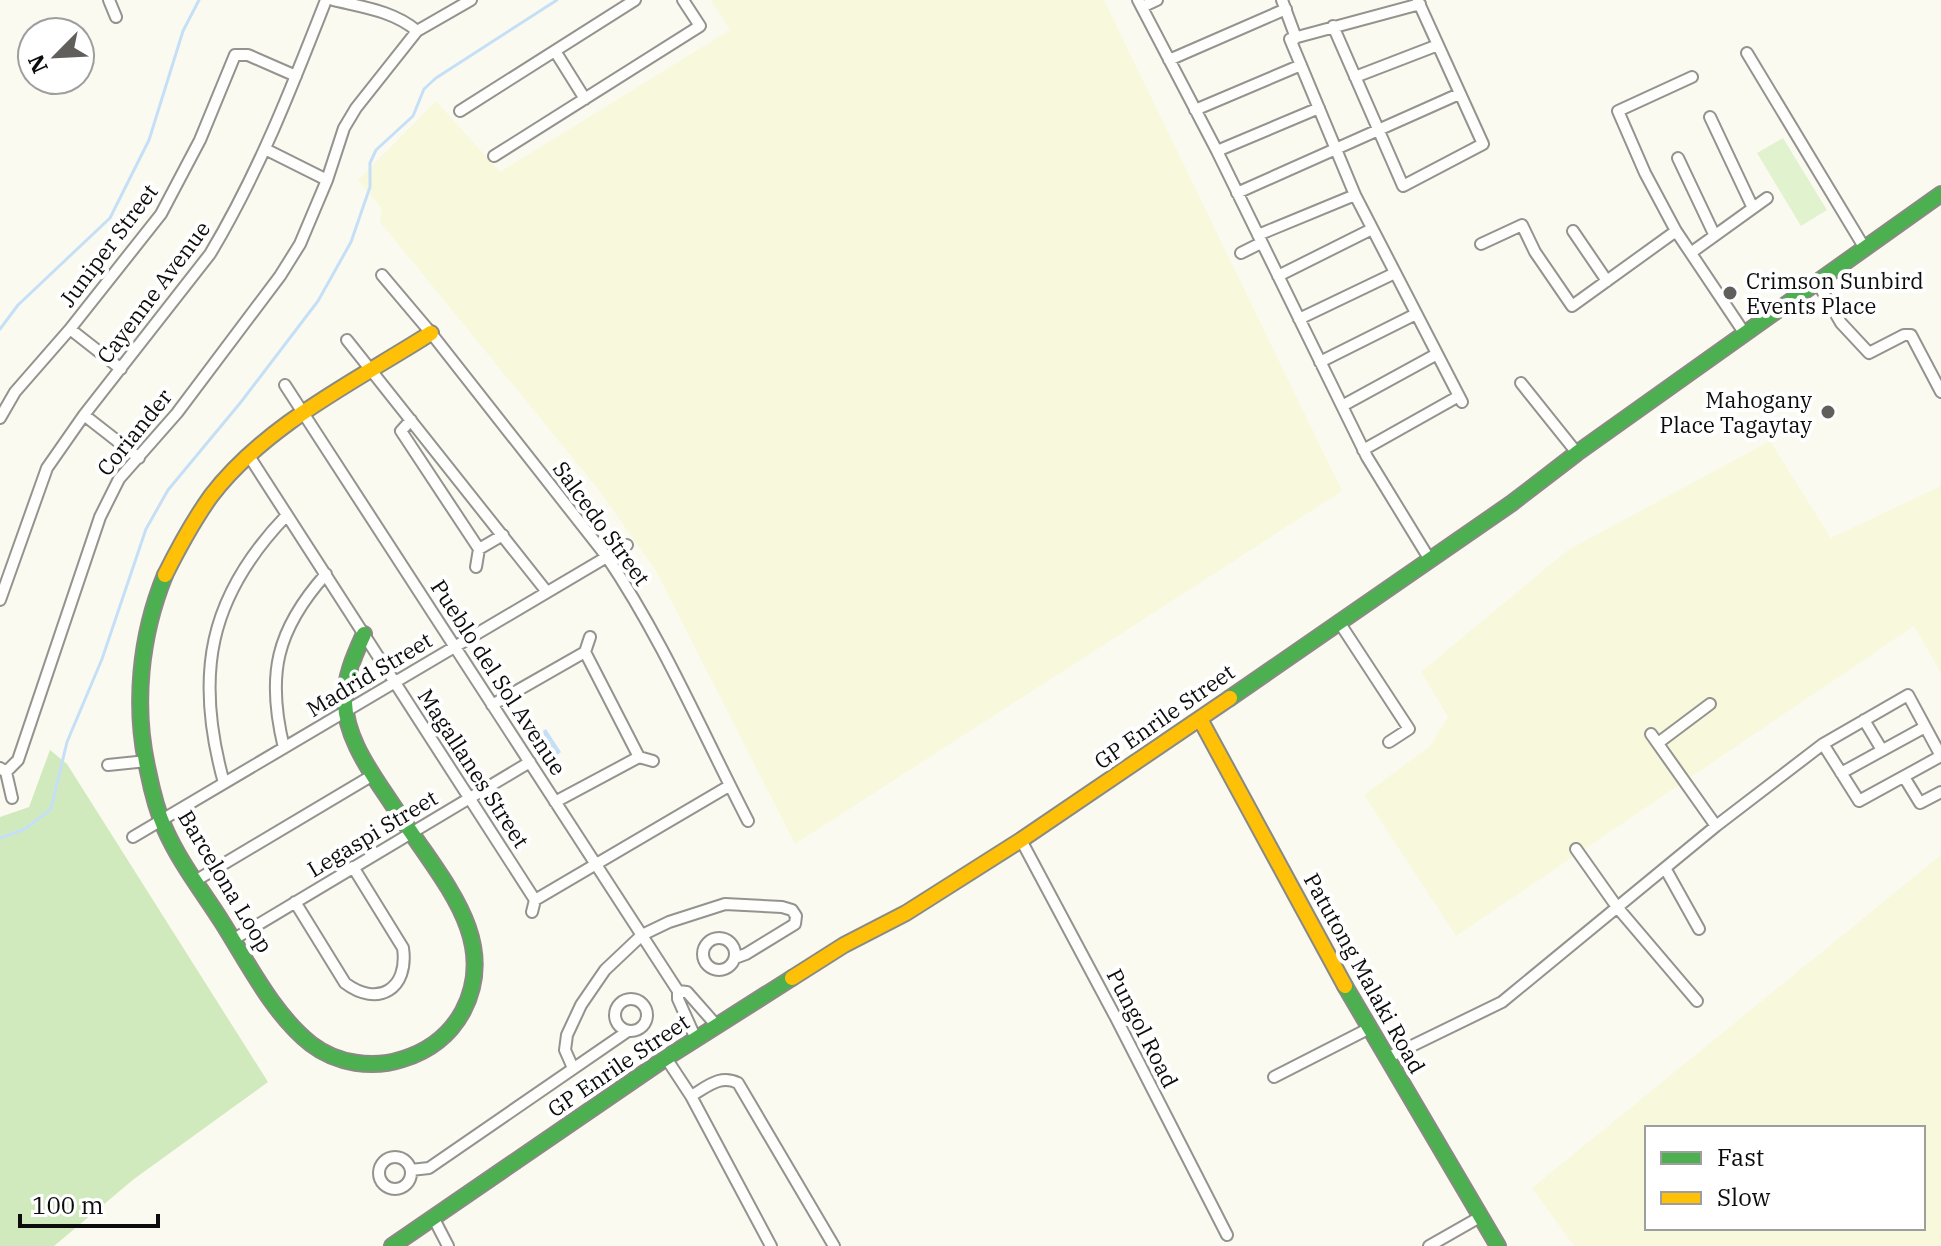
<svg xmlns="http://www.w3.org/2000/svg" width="1941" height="1246" font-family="'IBM Plex Serif',serif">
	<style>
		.farmland { fill: #f8f8dc; fill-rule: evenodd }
		.green { fill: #e1f2cf }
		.forest { fill: #d0eabd }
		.water { fill: #c5e0f6 }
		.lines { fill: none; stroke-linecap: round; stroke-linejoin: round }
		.stream { stroke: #c5e0f6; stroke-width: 3 }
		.street-casing { stroke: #94938f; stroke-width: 14 }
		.fast-casing { stroke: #8a8a85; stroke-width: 18 }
		.slow-casing { stroke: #8a8a85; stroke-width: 18 }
		.street { stroke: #fefefd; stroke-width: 10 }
		.fast { stroke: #4caf50; stroke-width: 14 }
		.slow { stroke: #ffc107; stroke-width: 14 }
		.poi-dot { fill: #605f5c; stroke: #fff; stroke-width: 3 }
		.labels { text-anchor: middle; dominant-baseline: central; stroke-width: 8; stroke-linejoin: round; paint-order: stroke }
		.street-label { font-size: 22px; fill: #0c0c0c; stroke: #fff }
		.poi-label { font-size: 22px; fill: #0c0c0c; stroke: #fff; text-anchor: start }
	</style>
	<rect width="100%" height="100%" fill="#fbfaf0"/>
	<path class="farmland" d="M711,0H1104L1342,491L795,844L656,571L598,489L380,222L382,209L358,180L436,101L500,172L730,30Z
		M1770,441L1831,538L1941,486V673L1914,626L1456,936L1364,795L1430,746L1448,717L1421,672L1568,550Z
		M1941,855V1246H1574L1532,1188ZM1923,1128V1228H1647V1128Z"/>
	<path class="green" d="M1783,138L1827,210L1801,226L1757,153Z"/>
	<path class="forest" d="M50,750L67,764L268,1082L134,1179L54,1246H0V817L29,807Z"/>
	<path class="water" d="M546,729L561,752L548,762L532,738Z"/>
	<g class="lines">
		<path class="stream" d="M0,329L18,305L110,218L149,140L183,31L199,0
			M0,838L25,829L51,809L67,742L102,659L146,529L168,490L241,402L318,301L351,242L370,187V163L376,150L413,116L424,89L436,78L557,0"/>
		<defs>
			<path id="street" d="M109,0L116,17
				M333,0C362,7 394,11 417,31
				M1138,0L1217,151L1367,457L1430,560
				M1282,0L1296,38
				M1420,4L1290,39L1355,195L1462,402
				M1142,7L1157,0
				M1333,26L1403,186L1483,144L1418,1
				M555,51L585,99
				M1747,53L1864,247
				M1169,60L1286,9
				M1355,77L1438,45
				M1692,77L1618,111L1645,173L1676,231L1745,334
				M1195,110L1301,65
				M460,111L635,0
				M1710,117L1752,206
				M265,149L327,180
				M1217,151L1319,108
				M494,156L700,26L683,0
				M1678,158L1714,234
				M1237,193L1459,94
				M1573,231L1607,281
				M1258,235L1355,195
				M1481,244L1522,225L1535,252L1572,306L1676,231
				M1692,252L1767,198
				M1241,253L1261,243
				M382,275L431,333L607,557C663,640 702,732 748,821
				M1278,276L1372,229
				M1817,282L1841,323L1869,353L1904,335H1911L1941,392
				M1299,319L1395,273
				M70,329L121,369
				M347,340L547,592
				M1320,362L1416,314
				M1521,383L1577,453
				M285,385L678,991V999L696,1039
				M1342,406L1437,354
				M84,415L139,458
				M0,418L15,392L70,329L161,214L200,140L235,55H248L296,76
				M411,420L401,431L479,549L503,535
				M1363,450L1459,396
				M249,456L535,900
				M476,567L479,549
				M0,600L47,468L84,415L210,254C258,174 292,87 326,0
				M1339,622L1409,729L1389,742
				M585,652L639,757
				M585,652L590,637
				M492,705L585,652
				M1864,720L1882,750
				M1651,734L1716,826
				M1658,743L1710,704
				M1823,744L1908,695L1941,756
				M284,748C266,675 276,630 326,574
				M639,757L653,761
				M108,765L147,761
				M0,768L6,772L18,760L100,517L119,479L177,413L280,276L300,244L327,180L344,128L356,108L417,31L471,0
				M6,772L12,798
				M1841,773L1925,727
				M1904,777L1920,803L1941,792
				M224,783C194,675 208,597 287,515
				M555,802L639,757
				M133,837L627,545
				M1021,840L1116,1018L1227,1235
				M1576,849L1617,907L1697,1001
				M1665,868L1699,929
				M195,881L373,775
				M295,902L345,983C378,1008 409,989 403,948L353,867
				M532,912L535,900L729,786
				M703 954a16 16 0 1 1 32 0a16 16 0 1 1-32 0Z
				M234,939L530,762
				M678,991L687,992L717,1026
				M615 1015a16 16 0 1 1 32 0a16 16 0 1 1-32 0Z
				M666,1058L691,1096L771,1246
				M1387,1058L1502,1002L1716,826L1823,744L1859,801L1941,756
				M573,1068L565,1050L567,1035L581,1005L605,970L642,935L669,922L725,904L782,907L792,910L796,916L795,924L746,954L735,958
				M1274,1077L1368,1029
				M691,1096C707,1087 720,1074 738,1083L834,1246
				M379 1173a16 16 0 1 1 32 0a16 16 0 1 1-32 0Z
				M411,1170L429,1168L628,1031
				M433,1217L448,1246
				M1429,1246L1480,1217"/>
			<path id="fast" d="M165,575C140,636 133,707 148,771C152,791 157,811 165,829C180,863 203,892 222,922C248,963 273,1014 311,1044C337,1064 373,1069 403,1059C429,1051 450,1035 463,1011C494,952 458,900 424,851C409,830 395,808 380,786C364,762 346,733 345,703C344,678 354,656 364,634
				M1230,698L1512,503L1577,453L1941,194
				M1345,986L1498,1246
				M392,1246L666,1058L792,978"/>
			<path id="slow" d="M165,575C179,547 193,521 211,496C266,424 356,381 431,333
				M1200,719L1345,986
				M792,978L844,945L906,913L1021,840L1230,698"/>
		</defs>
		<use href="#street" class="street-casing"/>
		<use href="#fast" class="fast-casing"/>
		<use href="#slow" class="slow-casing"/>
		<use href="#street" class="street"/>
		<use href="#fast" class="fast"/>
		<use href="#slow" class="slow"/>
	</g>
	<g class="poi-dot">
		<circle cx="1730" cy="293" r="8"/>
		<circle cx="1828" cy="412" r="8"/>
	</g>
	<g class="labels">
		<g class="street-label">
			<text transform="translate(108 245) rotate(-53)">Juniper Street</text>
			<text transform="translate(153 292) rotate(-53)">Cayenne Avenue</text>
			<text transform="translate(134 432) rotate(-51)">Coriander</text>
			<text transform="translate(602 523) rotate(54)">Salcedo Street</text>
			<text transform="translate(369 674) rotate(-31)">Madrid Street</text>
			<text transform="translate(499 677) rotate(57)">Pueblo del Sol Avenue</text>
			<text transform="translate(1164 716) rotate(-35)">GP Enrile Street</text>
			<text transform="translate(474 768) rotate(57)">Magallanes Street</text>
			<text transform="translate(372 833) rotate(-31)">Legaspi Street</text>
			<text transform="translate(226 881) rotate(59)">Barcelona Loop</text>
			<text transform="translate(1365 973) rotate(61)">Patutong Malaki Road</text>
			<text transform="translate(1143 1028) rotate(63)">Pungol Road</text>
			<text transform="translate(618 1065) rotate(-34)">GP Enrile Street</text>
		</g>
		<g class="poi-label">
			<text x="1746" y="280">Crimson Sunbird<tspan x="1746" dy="25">Events Place</tspan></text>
			<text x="1812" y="399" text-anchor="end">Mahogany<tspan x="1812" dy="25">Place Tagaytay</tspan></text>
		</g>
	</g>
	<rect x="1645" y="1126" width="280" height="104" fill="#ffffff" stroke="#9e9e9e" stroke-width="2"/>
	<rect x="1661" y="1152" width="40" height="12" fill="#4caf50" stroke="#9e9e9e" stroke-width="2"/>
	<text x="1717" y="1166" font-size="24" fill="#0c0c0c">Fast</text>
	<rect x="1661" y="1192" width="40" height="12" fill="#ffc107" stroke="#9e9e9e" stroke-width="2"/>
	<text x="1717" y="1206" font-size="24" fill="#0c0c0c">Slow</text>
	<g transform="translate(56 56) rotate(246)"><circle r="38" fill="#ffffff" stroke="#9e9e9e" stroke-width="2"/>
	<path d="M0-6L14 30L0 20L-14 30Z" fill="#605f5c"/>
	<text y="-12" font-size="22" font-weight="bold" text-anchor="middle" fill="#0c0c0c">N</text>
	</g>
	<path d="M20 1214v12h138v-12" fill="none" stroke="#0c0c0c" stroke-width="4"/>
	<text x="32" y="1214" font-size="24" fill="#0c0c0c" stroke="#ffffff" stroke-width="6" paint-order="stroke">100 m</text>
</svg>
